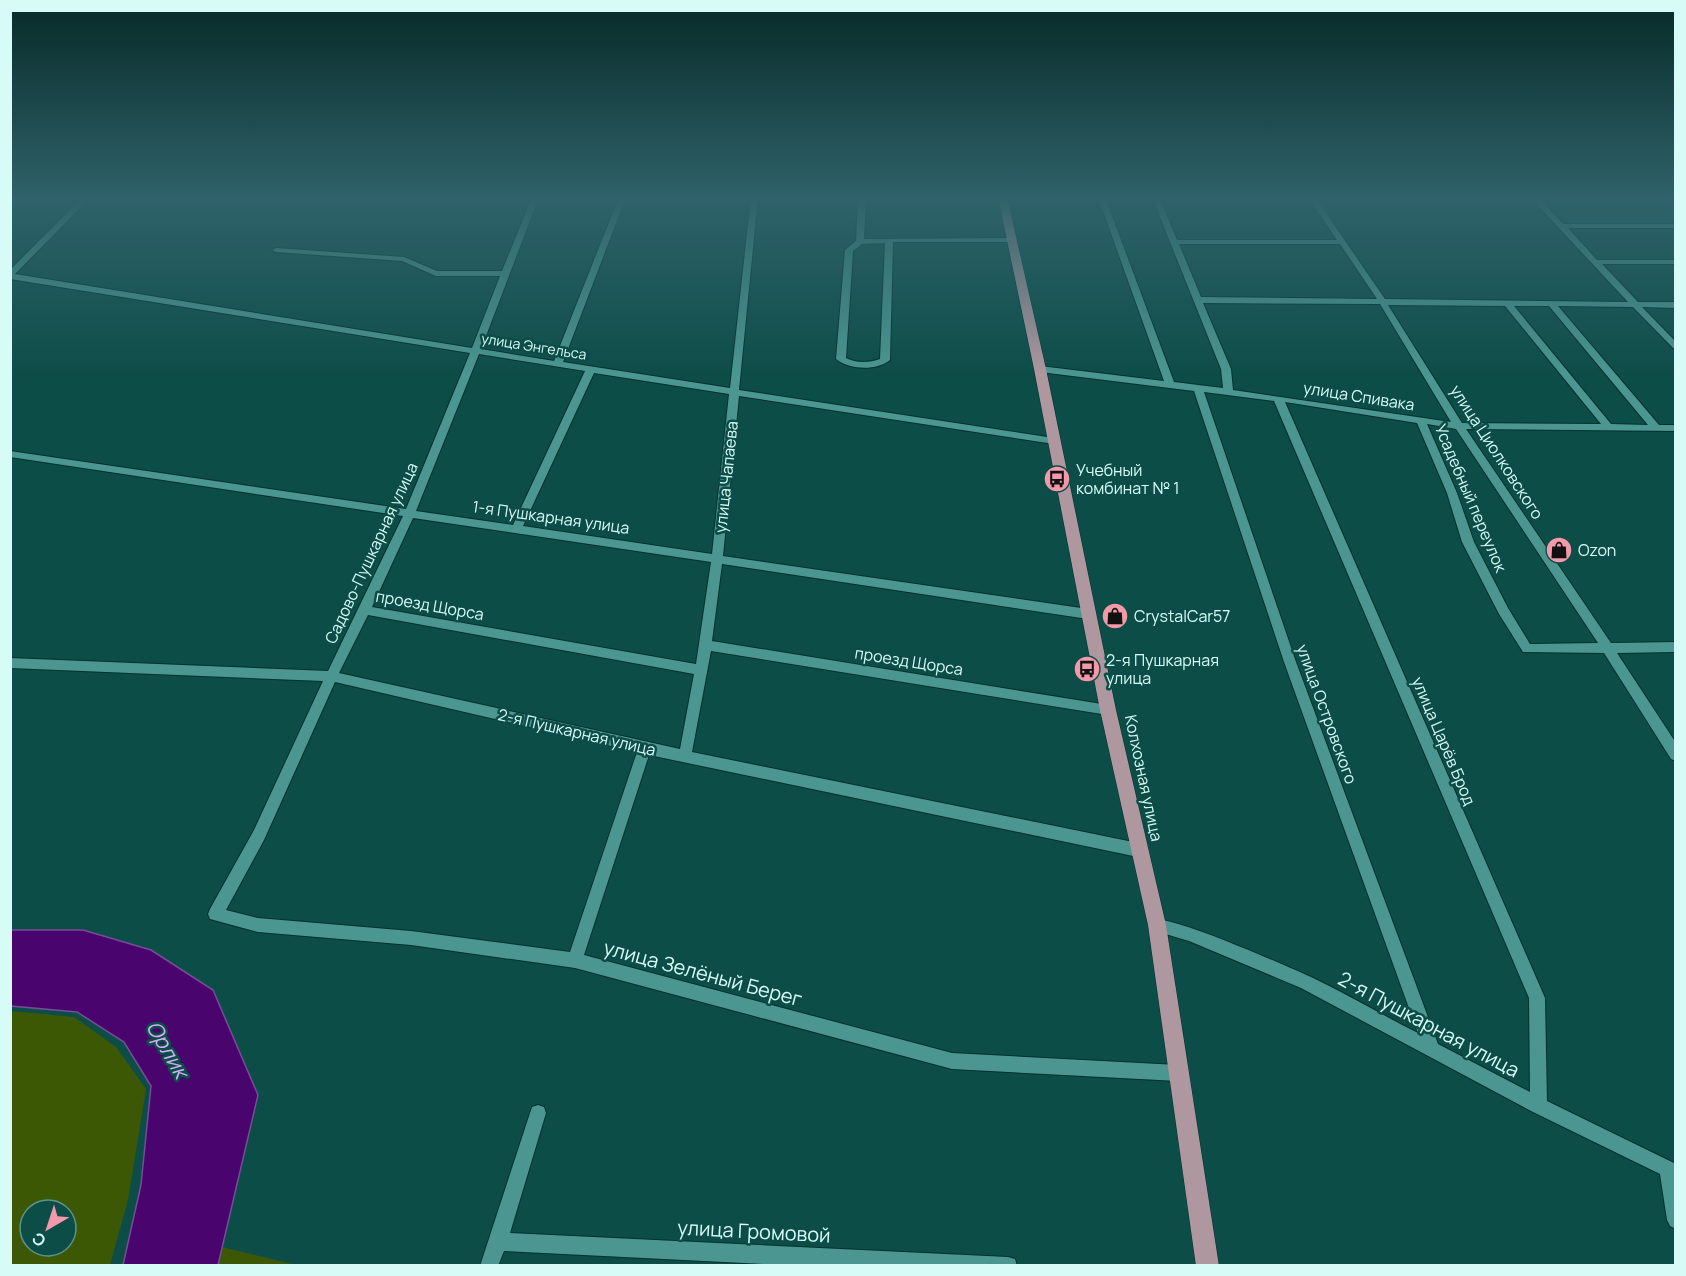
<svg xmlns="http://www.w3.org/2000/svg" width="1686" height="1276" font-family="Manrope,sans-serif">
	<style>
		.built { fill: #0b5b56 }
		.green { fill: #3c5804; fill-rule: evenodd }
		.water { fill: #49046e; stroke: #744e97; stroke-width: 1.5 }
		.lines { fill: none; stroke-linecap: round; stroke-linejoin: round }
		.minor-casing { stroke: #04302d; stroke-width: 2 }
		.major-casing { stroke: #04302d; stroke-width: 1 }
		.minor { fill: #4b9690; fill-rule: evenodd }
		.major { fill: #ae979e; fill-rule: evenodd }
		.labels { text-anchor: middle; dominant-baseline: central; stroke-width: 5; stroke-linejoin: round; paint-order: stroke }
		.far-street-label { font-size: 14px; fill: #d7fcf7; stroke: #0d4d48 }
		.street-label { font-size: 16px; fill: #d7fcf7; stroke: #0d4d48 }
		.poi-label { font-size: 16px; fill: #d7fcf7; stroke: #0d4d48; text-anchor: start }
		.near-street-label { font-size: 20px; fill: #d7fcf7; stroke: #0d4d48 }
		.near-water-label { font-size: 21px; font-style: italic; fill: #d7affb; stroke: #0d4d48 }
	</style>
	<rect width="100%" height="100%" fill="#0d4d48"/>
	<path class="built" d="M1544,197H1675V225H1571Z"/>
	<path class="green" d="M11,1011L74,1017L116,1047L146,1089L128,1200L110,1265H11ZM30,1210H66V1246H30Z
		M222,1247L296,1265L218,1266Z"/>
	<path class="water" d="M11,930H83L151,950L213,990L258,1095L218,1265H123L141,1185L151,1086L124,1042L77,1012L11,1006Z"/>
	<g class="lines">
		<defs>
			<path id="minor" d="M83,197H91L15,274L472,348L500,276H436L402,261L276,252L272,250L276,248L404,257L437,271H502L532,197H539L481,349L554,361L619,197H626L563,362L730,388L751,197H758L739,390L1054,438L1059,441L1054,444L739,396L723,556L1088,609L1094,614L1088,619L722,564L712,641L1108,705L1113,706L1114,710L1113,714L1108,715L711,651L692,752L1138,843L1143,845L1145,850L1143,855L1138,857L649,755L584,955L952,1053L1178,1065L1184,1067L1186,1073L1184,1079L1178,1081L952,1069L575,968L411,945L258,932L210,919L208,914L210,909L254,830L323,681L10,668V658L328,671L403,516L10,457V451L406,509L470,353L10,279V270ZM479,354L585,371L513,525L416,511ZM594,373L729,394L712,554L523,526ZM413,518L711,562L696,664L372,607ZM368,615L694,674L680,749L339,673ZM335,682L637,752L570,952L411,931L258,918L226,910L264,840Z
				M858,197H866L864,239L1013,238L1017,240L1013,242H893L890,360C877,371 849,370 836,359L845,250L856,241ZM885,243L880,359C869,363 856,363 846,358L853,251L862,244Z
				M1098,197H1105L1174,382L1223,388L1221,369L1152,197H1159L1177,240H1337L1308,197H1315L1385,299L1628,302L1530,197H1538L1563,224H1676V228H1568L1597,260H1676V264H1602L1638,302H1676V308L1642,307L1676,342V351L1633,307L1558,306L1659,425H1676V431L1466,429L1611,643L1676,642V652L1617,653L1676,743V761L1671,759L1604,653L1523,652L1499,614L1462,542L1447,493L1417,423L1285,402L1545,998L1547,1101L1676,1164V1229L1670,1226L1667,1220L1660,1174L1533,1112L1301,988L1189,941L1152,930L1150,925L1152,920C1169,913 1288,967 1311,977C1347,994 1382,1015 1418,1033L1284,662L1194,391L1040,372L1035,369L1040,366L1164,381ZM1179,244H1340L1377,299L1201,297ZM1203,303L1380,304L1451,422L1233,390L1231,369ZM1388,305L1505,306L1601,424L1462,423ZM1514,306H1549L1648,425L1611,424ZM1204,392L1274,401L1529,998L1530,1092L1438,1044L1296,662ZM1427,424L1456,429L1598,643L1530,644L1508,608L1474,542L1457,493Z
				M538,1105L544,1107L546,1113L510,1233L1008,1257L1015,1259L1017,1266H803L504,1251L498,1266H480L530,1113L532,1107Z"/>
			<path id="major" d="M998,197H1007L1046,369L1116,710L1166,925L1219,1266H1196L1148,925L1100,710L1034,369Z"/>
		</defs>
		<use href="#minor" class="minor-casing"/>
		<use href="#major" class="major-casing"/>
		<use href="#minor" class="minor"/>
		<use href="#major" class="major"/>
	</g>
	<linearGradient id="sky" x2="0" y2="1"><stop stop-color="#072a28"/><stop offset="0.53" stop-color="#2f626a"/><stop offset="1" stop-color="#2f626a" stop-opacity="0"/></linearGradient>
	<rect width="1686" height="375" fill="url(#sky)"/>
	<defs>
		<symbol id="bus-disc" viewBox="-11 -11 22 22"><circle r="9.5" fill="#f39aaa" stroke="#0d4d48"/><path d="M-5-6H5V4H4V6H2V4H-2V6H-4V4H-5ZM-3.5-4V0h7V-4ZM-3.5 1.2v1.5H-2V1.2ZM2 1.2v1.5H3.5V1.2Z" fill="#111"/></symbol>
		<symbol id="shop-disc" viewBox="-11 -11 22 22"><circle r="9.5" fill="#f39aaa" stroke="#0d4d48"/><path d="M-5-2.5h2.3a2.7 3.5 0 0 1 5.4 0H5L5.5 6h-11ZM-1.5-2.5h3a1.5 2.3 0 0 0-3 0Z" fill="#111"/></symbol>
	</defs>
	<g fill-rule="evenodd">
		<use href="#bus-disc" x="1042" y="464" width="30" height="30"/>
		<use href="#shop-disc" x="1544" y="535" width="30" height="30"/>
		<use href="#shop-disc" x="1100" y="601" width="30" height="30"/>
		<use href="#bus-disc" x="1072" y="654" width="30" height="30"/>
	</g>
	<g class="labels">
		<g class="far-street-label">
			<text transform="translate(534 346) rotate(9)">улица Энгельса</text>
		</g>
		<g class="street-label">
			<text transform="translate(1359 396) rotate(9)">улица Спивака</text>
			<text transform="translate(1497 452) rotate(57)">улица Циолковского</text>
			<text transform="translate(726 477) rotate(-84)">улица Чапаева</text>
			<text transform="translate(1471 498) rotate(67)">Усадебный переулок</text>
			<text transform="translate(551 517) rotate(8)">1-я Пушкарная улица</text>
			<text transform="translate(371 553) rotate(-65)">Садово-Пушкарная улица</text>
			<text transform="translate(430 605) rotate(10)">проезд Щорса</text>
			<text transform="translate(909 661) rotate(9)">проезд Щорса</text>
			<text transform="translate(1327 714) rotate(70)">улица Островского</text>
			<text transform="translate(577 732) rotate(13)">2-я Пушкарная улица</text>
			<text transform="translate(1444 741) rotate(67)">улица Царёв Брод</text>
			<text transform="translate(1144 778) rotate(78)">Колхозная улица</text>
		</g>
		<g class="poi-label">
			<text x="1076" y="470">Учебный<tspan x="1076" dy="18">комбинат № 1</tspan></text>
			<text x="1578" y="550">Ozon</text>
			<text x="1134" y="616">CrystalCar57</text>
			<text x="1106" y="660">2-я Пушкарная<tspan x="1106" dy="18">улица</tspan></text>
		</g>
		<g class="near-street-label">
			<text transform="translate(703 973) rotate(15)">улица Зелёный Берег</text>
			<text transform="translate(1429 1024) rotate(28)">2-я Пушкарная улица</text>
			<text transform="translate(754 1231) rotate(3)">улица Громовой</text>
		</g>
		<g class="near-water-label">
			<text transform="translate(168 1049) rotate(60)">Орлик</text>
		</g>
	</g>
	<rect width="1686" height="1276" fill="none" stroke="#d7fcf7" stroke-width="24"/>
	<g transform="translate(48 1228) rotate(219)"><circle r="28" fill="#0d4d48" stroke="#5e938e" stroke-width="1.5"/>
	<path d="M0-4.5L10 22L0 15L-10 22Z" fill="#f39aaa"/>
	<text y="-9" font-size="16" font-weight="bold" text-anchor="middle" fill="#d7fcf7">С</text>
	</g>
</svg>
